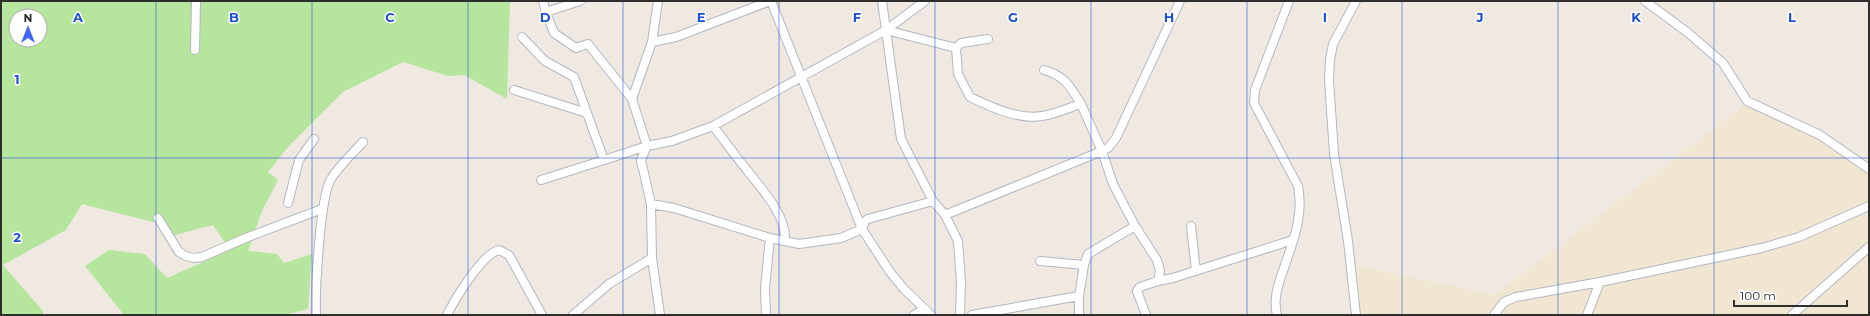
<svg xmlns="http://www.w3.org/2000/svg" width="1870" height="316" font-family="Montserrat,sans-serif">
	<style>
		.education { fill: #f0e6d1 }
		.green { fill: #b6e59e; fill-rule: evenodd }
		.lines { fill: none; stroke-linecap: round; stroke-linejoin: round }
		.minor-casing { stroke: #b4b7c1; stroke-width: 10 }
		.minor { stroke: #fff; stroke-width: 8 }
		.grid { fill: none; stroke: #1d4ed8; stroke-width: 1; stroke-opacity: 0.55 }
		.grid-label { font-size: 13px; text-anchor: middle; font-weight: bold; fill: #1d4ed8; stroke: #fff; stroke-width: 3; stroke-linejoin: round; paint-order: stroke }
	</style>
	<rect width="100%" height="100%" fill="#efe9e1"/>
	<path class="education" d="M1744,105L1817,136L1869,173V315H1360L1354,265L1495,295Z"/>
	<path class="green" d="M1,1H510L507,99L464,75L448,76L403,62L343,92L288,147L268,172L278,180L262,211L248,251L277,254L284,263L312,254L308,309L285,315H124L85,266L109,250L145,254L167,278L230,250L213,225L164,238L157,223L82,204L66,230L3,265L43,311V315H1ZM16,16H40V40H16Z"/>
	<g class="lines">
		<defs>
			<path id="minor" d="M543,1L546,12
				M580,1L546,12L554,33L576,48L588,44L632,99
				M658,1L652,42L676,37L770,1
				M771,1L862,229L890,272L904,289L931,315
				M882,1L886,30L925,1
				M1356,1L1333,44L1330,60L1329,80L1334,154L1348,241L1356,315
				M1645,1L1687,32L1723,63L1747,101L1820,135L1869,169
				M886,30L956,48L958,74L970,97C991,107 1018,120 1042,116C1055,114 1068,108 1081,104L1102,151L945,215
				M522,37L545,61L574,77L604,160L647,146L632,99L652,42
				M956,48L961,43L988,39
				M195,50L196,1
				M1044,70C1065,76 1070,86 1081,104
				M514,90L587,113
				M713,126C725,141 735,156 747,170C762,190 787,215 785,241
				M541,180L604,160
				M288,203L299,160L314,139
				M651,204L674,208L770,238L799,244L841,238L862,229L865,221L868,219L933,201
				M158,218L179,252L186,256L194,258L202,257L248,237L322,209
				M1191,226L1196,271
				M1040,261L1084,265
				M1158,281L1173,278L1293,240
				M1079,296L1084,265L1088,254L1135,226
				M316,315C315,292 320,196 331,179C339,166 352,154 363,142
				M447,315C455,299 482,254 499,250L509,255L542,315
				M573,315L609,284L652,258
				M660,315L652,258L651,204L641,160L647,146L672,141L713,126L886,30L901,139L933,201L945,215L958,241L961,282L960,315
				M766,315L765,288L770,238
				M914,315L925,309
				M972,315L1079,296V315
				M1146,315L1137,291L1140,287L1158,281L1160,271L1157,260L1135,226L1113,184L1102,151L1108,148L1116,138L1180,1
				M1277,315C1272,295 1281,278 1287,259C1296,234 1303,212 1298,186L1254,103L1255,90L1289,1
				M1494,315L1504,302L1516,297L1600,282L1762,248L1799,237L1869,206
				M1587,315L1600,282
				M1792,315L1869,247"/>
		</defs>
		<use href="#minor" class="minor-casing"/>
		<use href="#minor" class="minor"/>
	</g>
	<path class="grid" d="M156,1V315M312,1V315M468,1V315M623,1V315M779,1V315M935,1V315M1091,1V315M1247,1V315M1402,1V315M1558,1V315M1714,1V315M1,158H1869"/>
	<g class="grid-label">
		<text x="78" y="22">A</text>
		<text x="234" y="22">B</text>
		<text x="390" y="22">C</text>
		<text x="545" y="22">D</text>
		<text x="701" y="22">E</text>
		<text x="857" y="22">F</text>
		<text x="1013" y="22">G</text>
		<text x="1169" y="22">H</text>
		<text x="1325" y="22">I</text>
		<text x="1480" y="22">J</text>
		<text x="1636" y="22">K</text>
		<text x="1792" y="22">L</text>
		<text x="17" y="84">1</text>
		<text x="17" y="242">2</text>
	</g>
	<rect width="1870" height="316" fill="none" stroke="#2e2e2e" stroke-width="4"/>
	<g transform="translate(28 28)"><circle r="19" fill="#ffffff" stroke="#ababab"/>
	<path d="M0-3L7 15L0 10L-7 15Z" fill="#4264fb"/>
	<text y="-6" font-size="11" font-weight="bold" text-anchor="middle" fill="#2e2e2e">N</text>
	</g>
	<path d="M1734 300v6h113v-6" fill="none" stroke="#2e2e2e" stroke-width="2"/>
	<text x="1740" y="300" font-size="12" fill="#2e2e2e" stroke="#ffffff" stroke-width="3" paint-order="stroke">100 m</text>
</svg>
